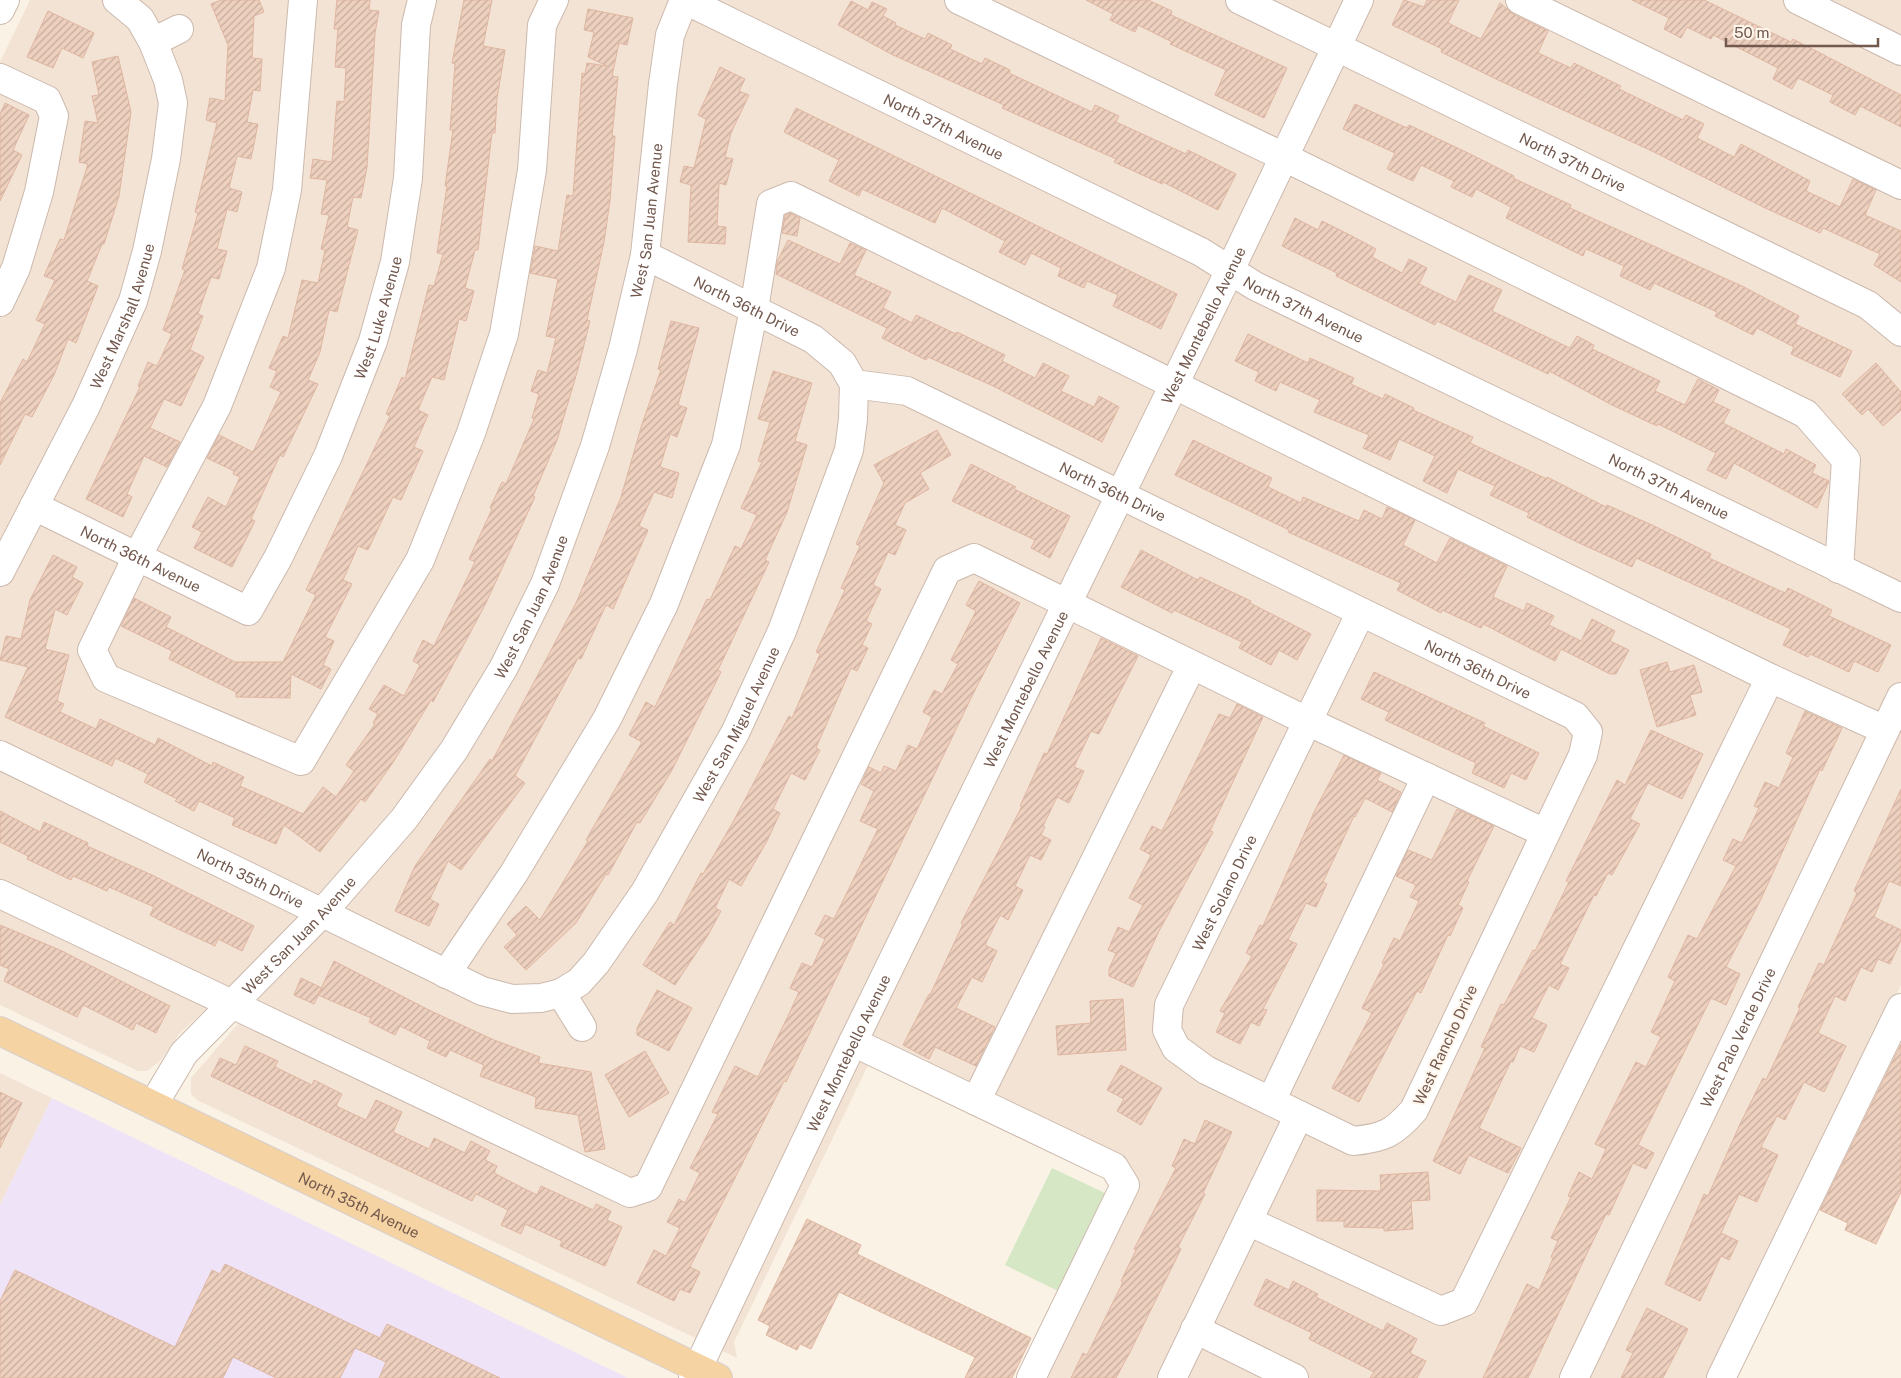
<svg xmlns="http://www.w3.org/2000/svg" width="1901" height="1378" font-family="'Public Sans',sans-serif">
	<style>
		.residential { fill: #f2e3d5 }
		.education { fill: #efe3f7 }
		.grass { fill: #d5e7c5 }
		.building { fill: url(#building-hatch); stroke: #e0b6a1 }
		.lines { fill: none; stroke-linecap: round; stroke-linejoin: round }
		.minor-casing { stroke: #ccb9ad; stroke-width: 30 }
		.major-casing { stroke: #d8d0cd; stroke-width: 30 }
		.minor { stroke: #fff; stroke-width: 28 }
		.major { stroke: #f5d3a3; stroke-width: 28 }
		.labels { text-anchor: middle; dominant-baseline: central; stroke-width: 4; stroke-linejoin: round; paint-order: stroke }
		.street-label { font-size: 15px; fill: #72584d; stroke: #fef6ec }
	</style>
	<defs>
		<pattern id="building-hatch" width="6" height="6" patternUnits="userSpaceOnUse" patternTransform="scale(1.25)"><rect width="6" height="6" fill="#eed0bf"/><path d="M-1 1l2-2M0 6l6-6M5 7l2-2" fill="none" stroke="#c5ac9d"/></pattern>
	</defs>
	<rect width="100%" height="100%" fill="#fbf2e6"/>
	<path class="residential" d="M30,0H1901V985L1710,1378H1023L1117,1185L1112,1172L872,1057L734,1342L737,1358L197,1100L191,1094V1078L237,1025L265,1011L225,992L179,1034L161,1060L147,1071H138L0,1005V62Z
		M0,1073L52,1098L0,1205Z"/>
	<path class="education" d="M52,1098L628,1378H0V1205Z"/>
	<path class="grass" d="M1052,1168L1105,1193L1058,1291L1005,1265Z"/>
	<path class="building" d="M221,0H259L264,12L254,16L252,58L262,59L260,91L253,90L247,122L258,124L251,159L237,156L229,188L242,192L237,212L227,209L217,249L227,251L219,279L211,277L198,314L203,316L190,350L204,357L181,406L164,399L150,428L180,442L167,467L144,456L127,494L132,497L123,517L86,499L140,387L138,386L148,362L157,366L172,334L163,330L185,270L182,269L198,213L195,212L217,123L206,120L210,98L225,101L228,45L211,4Z
		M337,0H370L369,10L379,11L375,33L367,167L361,198L353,197L347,227L358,230L337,312L329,310L320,352L308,380L318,384L283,457L280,455L251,519L255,521L232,567L194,548L202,532L192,527L208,497L226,507L240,477L233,474L234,471L207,458L219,435L253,452L281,392L270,387L277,371L269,368L283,336L288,338L302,280L318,283L325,250L321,249L329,215L321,214L327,180L310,178L313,159L332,162L337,101L344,102L346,68L335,67L338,29H334Z
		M464,0H492L483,46L505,50L497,99L495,133H492L478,250H475L465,288L474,291L466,321L459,319L444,380L432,377L418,410L428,415L414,447L423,451L401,500L393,497L368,550L358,546L343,580L352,584L325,637L334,641L323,665L331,669L321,689L291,674L290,698L236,697V692L169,659L172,651L121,626L134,598L171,617L166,627L235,662H283L316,595L306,590L390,416L386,414L402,377L405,379L429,285L434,286L443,254L437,253L447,186H445L453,130H450L455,64L452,63Z
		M1086,0H1148L1172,11L1171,15L1287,68L1264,118L1215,95L1226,70L1170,44L1172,42L1138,25L1135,32L1110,20L1113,14Z
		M1404,0L1424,7L1427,0H1459L1448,23L1481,39L1500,3L1513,14L1548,31L1538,53L1571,68L1574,63L1621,86L1619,89L1683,120L1686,115L1704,124L1697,138L1734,157L1741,144L1810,181L1806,191L1840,207L1853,179L1876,190L1865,215L1901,231V282L1874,265L1880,254L1823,228L1820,233L1763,207L1654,152L1498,80L1441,52L1442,49L1392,25Z
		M1632,0H1704L1791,42L1793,39L1901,95V127L1860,106L1855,115L1830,102L1833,95L1798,78L1792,89L1773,79L1778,68L1713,35L1711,39L1687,27L1681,38L1664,29L1669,18Z
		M851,1L868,10L872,2L887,9L883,16L896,23L895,25L925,39L928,33L952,45L950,49L982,64L985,58L1010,70L1009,73L1092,112L1095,105L1119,116L1116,122L1186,154L1188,150L1236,174L1218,210L1163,182L1162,184L1114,162L1116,159L1002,108L1004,105L891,54L838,25Z
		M588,9L633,18L627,45L619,43L612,76L618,77L612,136H615L610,201L604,242L587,320L590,321L578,369L557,440L533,496L535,497L485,605L433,702L431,700L394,761L365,802L361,799L320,852L284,825L276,844L232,825L235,818L199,801L194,811L175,801L177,799L144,782L148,774L115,758L112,766L5,717L28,667L0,660L6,636L21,639L30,600L53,555L77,567L72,577L83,583L67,615L55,609L45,649L69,655L57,701L64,704L60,712L96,729L100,719L155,745L158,738L212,766L213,762L244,777L240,786L303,814L323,787L336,797L354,771L346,765L375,724L373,723L378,714L369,709L384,685L404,696L420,665L413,661L423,640L434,646L475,562L469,559L492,509L490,508L502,482L506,484L534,419L532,418L539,394L531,391L538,370L547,373L556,338L546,336L558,279L530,273L535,246L558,251L567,195L573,196L582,73L585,74L587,63L607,66L588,57L594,32L584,30Z
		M48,11L94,33L83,58L62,48L53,68L27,57Z
		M118,56L131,112L119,196L104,244H102L87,281L98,286L76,343L68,339L54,375L32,417L25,414L0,465V403L23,359L27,362L45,324L36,320L55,280L44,276L60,239L64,240L88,164L79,162L85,121L98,123L92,96L99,95L92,62Z
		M720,67L745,79L739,91L749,95L731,133L725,157L733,159L726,185L719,183L717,226L726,227L725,244L688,242L691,185L680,182L684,166L694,168L706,119L698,115Z
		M5,103L29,115L13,150L22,155L0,201V114Z
		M1355,104L1407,128L1409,125L1468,153L1514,176L1513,178L1571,205L1570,208L1744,287L1799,316L1795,324L1852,351L1840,377L1791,354L1794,347L1757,328L1753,335L1715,316L1717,312L1654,283L1650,290L1620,276L1624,266L1586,249L1583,256L1506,218L1511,207L1476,189L1472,197L1451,187L1454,181L1421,165L1413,181L1387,169L1395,153L1343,129Z
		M796,108L1177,294L1161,329L1113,306L1118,295L1087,281L1084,288L1058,276L1061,268L1031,253L1025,265L999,252L1005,241L942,208L935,223L862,189L859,196L829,181L839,160L784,132Z
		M790,213L800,218L797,236L782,233L785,215Z
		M1295,218L1318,230L1322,221L1350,235L1376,249L1372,257L1402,273L1409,259L1427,268L1419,284L1456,302L1469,275L1502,290L1492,311L1570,348L1577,336L1594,345L1592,349L1660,381L1655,391L1685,405L1698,379L1719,390L1713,402L1730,410L1723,423L1784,454L1786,449L1816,465L1812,473L1829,481L1817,508L1734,463L1726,479L1707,470L1716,453L1658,424L1657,426L1612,405L1549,371L1548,374L1437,321L1435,325L1336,276L1337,273L1282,246Z
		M788,240L840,264L850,243L866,250L854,275L891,292L883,308L912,323L916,315L956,334L957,332L1005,355L1002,361L1035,378L1043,363L1069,376L1061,391L1094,407L1099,396L1119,407L1102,442L991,385L928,357L926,360L882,338L887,328L776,274L777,262Z
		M671,321L699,328L678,405L687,408L677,437L670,434L660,467L679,473L672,498L654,492L639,526L648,530L613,609L606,605L581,659L578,658L515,776L525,783L461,870L448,861L430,899L439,904L429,926L395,911L415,866L490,759L492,761L576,603L621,497L642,424L661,370L658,369Z
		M1248,334L1308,363L1310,358L1354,378L1351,384L1383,399L1385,394L1414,408L1413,410L1473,437L1470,443L1547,479V477L1606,507L1607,505L1652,525L1711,554L1709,558L1785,593L1788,588L1832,610L1829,616L1891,645L1878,672L1854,661L1849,672L1810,654L1808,657L1783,645L1791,629L1636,558L1632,567L1577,542L1527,517L1529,513L1490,495L1495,486L1458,469L1447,493L1423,481L1435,456L1399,439L1390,460L1363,448L1369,435L1314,412L1320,400L1280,382L1276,391L1255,381L1259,372L1235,361Z
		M1876,363L1901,392V410L1883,426L1868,409L1862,415L1842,394Z
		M773,371L812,383L795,441L807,445L787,512L765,560L769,562L718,670L721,672L672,770L640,823L637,822L608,875L606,874L576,923L526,970L504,947L517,935L507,924L526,906L540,920L588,841L586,840L642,742L629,735L646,702L655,707L707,599L710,600L735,546L741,549L757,515L741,508L762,462L758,461L770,422L758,419Z
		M937,430L951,455L920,473L929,489L905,503L895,525L906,530L895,555L888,552L873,585L881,589L866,621L872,624L862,645L868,648L857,671L851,668L816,748L820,750L805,780L791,773L773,809L780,813L767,841L741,886L729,879L715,908L721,911L708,935L675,985L643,965L670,922L674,925L701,873L703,874L733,822L789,716L792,718L820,654L816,652L845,590L841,588L860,546L856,544L884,483L874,465Z
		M1193,440L1272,478L1268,487L1301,503L1303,497L1359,521L1364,510L1382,519L1387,507L1415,520L1403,545L1437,563L1450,538L1507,566L1493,597L1524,611L1527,603L1554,616L1549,625L1581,641L1592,619L1615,631L1610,641L1629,650L1616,674H1610L1561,649L1555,661L1483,624L1481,628L1442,610L1441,613L1397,590L1401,583L1288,532L1289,530L1175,475Z
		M971,464L1016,487L1014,489L1070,516L1050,558L1031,548L1035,540L952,501Z
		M1141,550L1198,580L1200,577L1251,601L1250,603L1311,634L1297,660L1279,650L1271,665L1239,648L1242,642L1174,610L1172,613L1121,587Z
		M979,581L1020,603L973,694L786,1082L784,1081L690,1267L700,1272L690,1293L680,1289L674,1301L637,1283L654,1250L666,1256L680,1228L667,1222L679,1199L685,1203L700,1173L690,1168L718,1114L712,1112L735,1066L758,1077L788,1016L799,992L790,988L802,963L812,967L825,939L815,934L825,915L834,919L878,829L860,821L874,791L861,784L869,767L881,773L884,766L896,771L908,745L917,749L932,717L923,712L934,690L942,694L958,664L951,660L976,611L966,605Z
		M1101,638L1138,656L1099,734L1091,731L1074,767L1084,771L1069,803L1057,797L1043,826L1045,827L1041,835L1051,840L1041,860L1030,855L1015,886L1023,890L1008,920L1000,915L985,945L997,951L982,982L972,977L956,1008L995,1027L976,1066L935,1047L929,1059L903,1045L929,994L930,995L963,924L961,923L1022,806H1020L1044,753L1047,754Z
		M1667,662L1670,672L1694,665L1702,692L1690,695L1696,715L1657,727L1640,670Z
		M1374,672L1485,723L1483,726L1539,753L1526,780L1511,773L1504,788L1472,773L1476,763L1385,720L1389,712L1361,699Z
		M1237,704L1263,717L1210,831L1213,832L1159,931L1133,987L1109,976V969L1116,953L1108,950L1118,927L1129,932L1143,905L1129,898L1151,855L1140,849L1152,826L1162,831L1219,714L1230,718Z
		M1805,711L1842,728L1822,771L1820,769L1761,899L1726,967L1740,974L1726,1005L1711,998L1638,1145L1654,1153L1646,1169L1633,1163L1609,1215L1606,1214L1579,1270L1528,1378H1483L1527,1284L1539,1290L1553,1258L1551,1257L1558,1241L1551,1238L1571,1197L1568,1196L1579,1172L1592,1179L1606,1149L1595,1144L1636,1062L1646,1067L1661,1037L1651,1032L1675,981L1668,977L1688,935L1697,939L1736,866L1723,860L1733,839L1742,843L1759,808L1754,806L1765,782L1779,788L1793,757L1786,753Z
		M1651,730L1703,754L1682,799L1648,783L1630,819L1640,824L1612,875L1608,873L1596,896L1594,895L1560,964L1569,968L1558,990L1549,985L1532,1018L1547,1025L1534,1052L1520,1046L1513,1062L1511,1061L1479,1128L1521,1148L1508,1173L1469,1155L1460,1174L1433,1161L1485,1048L1481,1047L1501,1004L1504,1005L1533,950L1535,951L1569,882L1566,881L1617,780L1625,785Z
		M1344,755L1381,773L1377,780L1401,792L1392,812L1365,798L1355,817L1354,816L1323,882L1327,884L1316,907L1306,903L1288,940L1297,944L1263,1009L1267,1010L1259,1026L1251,1022L1240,1044L1216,1032L1225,1013L1220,1011L1252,956L1246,953L1260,925L1263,926L1315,810Z
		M1901,789V886L1889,881L1874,917L1901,930V940L1890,964L1878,959L1872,972L1861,967L1845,1001L1835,996L1818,1033L1846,1046L1824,1092L1804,1082L1785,1120L1777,1116L1761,1147L1778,1155L1757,1202L1739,1194L1721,1233L1738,1241L1729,1260L1721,1256L1700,1301L1665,1284L1704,1194L1708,1196L1741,1122L1763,1078L1766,1080L1800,1008L1798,1007L1819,963L1824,965L1857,893L1854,891Z
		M1457,809L1494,826L1467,881L1469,882L1458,905L1463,908L1450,936L1448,935L1421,993L1417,991L1359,1102L1332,1088L1372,1013L1362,1008L1384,964L1382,963L1394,938L1400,941L1419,901L1410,897L1416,885L1396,876L1408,850L1432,860Z
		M0,811L40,832L44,822L88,843L87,846L152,875L254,926L242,951L218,939L215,946L165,923L150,915L154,907L109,887L107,891L73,876L71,880L27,859L28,856L0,842Z
		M0,925L60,950L170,1006L156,1033L136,1023L133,1030L83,1005L77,1017L4,981L9,969L0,965Z
		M334,961L431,1011L494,1040L540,1057L538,1063L591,1072L605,1149L585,1152L578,1115L535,1108L536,1097L480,1076L484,1065L450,1050L446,1057L427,1048L430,1041L400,1026L395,1035L369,1022L371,1018L318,995Z
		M301,978L322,988L314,1004L294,995Z
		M657,990L692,1008L669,1051L637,1035V1028Z
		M1123,999L1126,1050L1058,1055L1056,1026L1091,1023L1090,1001Z
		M1901,1044V1192L1876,1244L1845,1230L1848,1223L1820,1210Z
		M245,1046L278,1061L275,1067L312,1085L314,1080L342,1094L336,1106L366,1120L376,1100L402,1112L393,1132L429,1149L434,1138L465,1153L471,1141L490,1151L485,1160L497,1166L494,1173L521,1187L537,1195L541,1186L593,1210L596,1204L611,1211L607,1220L622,1227L605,1266L560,1246L562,1241L525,1224L521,1234L501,1225L508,1210L476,1194L472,1201L211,1076L220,1058L236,1065Z
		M645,1051L669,1093L629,1117L605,1075Z
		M1121,1065L1162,1088L1141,1125L1117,1111L1124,1099L1107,1090Z
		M0,1092L22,1103L0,1148Z
		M1205,1120L1232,1132L1203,1193L1205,1194L1178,1247L1181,1249L1129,1354L1116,1378H1071L1083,1353L1087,1355L1123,1282L1121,1281L1136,1250L1134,1249L1176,1168L1172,1166L1184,1139L1195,1144Z
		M1428,1172L1430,1200L1411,1201L1413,1229L1384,1231V1228L1344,1227V1221H1317V1190L1381,1191L1380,1175Z
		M807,1219L861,1245L857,1254L1031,1338L1012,1378H965L975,1357L839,1292L811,1349L800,1344L797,1350L766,1335L770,1326L758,1320Z
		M225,1264L380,1338L387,1324L500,1378H379L386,1362L355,1348L340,1378H276L233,1357L223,1378H0V1301L15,1270L175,1347L212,1270L220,1274Z
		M1266,1279L1289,1290L1293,1281L1318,1294L1316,1297L1383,1331L1387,1323L1417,1339L1410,1353L1426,1361L1417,1378H1370L1374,1372L1309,1339L1312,1333L1254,1305Z
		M1647,1308L1688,1329L1663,1378H1621L1633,1353L1626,1350Z"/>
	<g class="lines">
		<defs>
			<g id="minor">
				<path d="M303,0L287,190L271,268L217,406L137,557L92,650L106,678L301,761L420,560L471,433L504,334L532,170L542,25L554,0"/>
				<path id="s1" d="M685,0L1201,252L1255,286L1901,598"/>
				<path d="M959,0L1284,157L1806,414L1846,460L1839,569"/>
				<path id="s2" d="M1240,0L1868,305L1901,332"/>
				<path d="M1520,0L1901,185"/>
				<path d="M1798,0L1901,51"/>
				<path d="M0,10L5,0"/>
				<path d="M153,42L179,29"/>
				<path d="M0,78L47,100L54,116L39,192L16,268L0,302"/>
				<path id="s3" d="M645,255L813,339L842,363L854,384L907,391L1575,716L1588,732L1583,755L1414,1110C1394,1133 1384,1138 1353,1141L1206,1070L1176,1048L1167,1030L1169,1005L1361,612"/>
				<path id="s4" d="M34,506L248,611L278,558L328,456L373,341L395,262L408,178L416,25L422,0"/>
				<path id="s5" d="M0,572L86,406L133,301L147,251L166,159L173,103L168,80L153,42L140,19L117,0"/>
				<path id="s6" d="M0,755L482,991L512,999L541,998L561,993L579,982L596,963L645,892L735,733L782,631L849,450L853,419L854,384"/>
				<path d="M0,894L630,1193L648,1187L947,570L974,558L1307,721L1545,833"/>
				<path d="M446,974L514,873L607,719L664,604L726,445L754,309L771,204L791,196L1770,678L1885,730"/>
				<path d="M561,993L582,1027"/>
				<path d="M853,1042L1114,1167L1125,1185L1031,1378"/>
				<path d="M976,1101L1192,665"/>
				<path d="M1271,1101L1426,777"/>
				<path id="s7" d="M153,1105L184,1053L321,914L404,819L454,750L504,667L545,584L595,446L623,349L645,255L663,84L670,35L684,0"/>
				<path d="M1248,1221L1441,1311L1464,1302L1770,678"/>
				<path d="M1195,1329L1294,1378"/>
				<path id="s8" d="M693,1378L853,1042L1230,270L1359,0"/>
				<path d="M1172,1378L1299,1115"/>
				<path id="s9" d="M1574,1378L1901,697"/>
				<path d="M1721,1378L1901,1008"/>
			</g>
			<g id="major">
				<path id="s10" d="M0,1031L718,1378"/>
			</g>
		</defs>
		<use href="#minor" class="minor-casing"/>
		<use href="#major" class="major-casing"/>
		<use href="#minor" class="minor"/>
		<use href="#major" class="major"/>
	</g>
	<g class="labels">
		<g class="street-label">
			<text stroke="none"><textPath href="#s1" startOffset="288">North 37th Avenue</textPath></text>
			<text stroke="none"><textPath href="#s2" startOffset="370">North 37th Drive</textPath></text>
			<text stroke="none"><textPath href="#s7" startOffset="1035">West San Juan Avenue</textPath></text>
			<text stroke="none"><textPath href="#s3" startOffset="114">North 36th Drive</textPath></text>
			<text stroke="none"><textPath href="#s1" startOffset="692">North 37th Avenue</textPath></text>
			<text stroke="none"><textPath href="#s5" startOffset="284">West Marshall Avenue</textPath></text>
			<text stroke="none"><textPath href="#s4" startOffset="560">West Luke Avenue</textPath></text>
			<text stroke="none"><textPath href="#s8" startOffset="1170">West Montebello Avenue</textPath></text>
			<text stroke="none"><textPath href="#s1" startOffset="1098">North 37th Avenue</textPath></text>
			<text stroke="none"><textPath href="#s3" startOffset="532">North 36th Drive</textPath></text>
			<text stroke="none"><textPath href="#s4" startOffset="119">North 36th Avenue</textPath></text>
			<text stroke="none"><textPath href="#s7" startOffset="630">West San Juan Avenue</textPath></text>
			<text stroke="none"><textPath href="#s3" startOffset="938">North 36th Drive</textPath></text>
			<text stroke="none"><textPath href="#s8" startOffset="765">West Montebello Avenue</textPath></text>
			<text stroke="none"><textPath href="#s6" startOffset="941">West San Miguel Avenue</textPath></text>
			<text stroke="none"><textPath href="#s6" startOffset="279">North 35th Drive</textPath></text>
			<text stroke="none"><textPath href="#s3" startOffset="1925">West Solano Drive</textPath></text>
			<text stroke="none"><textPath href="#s7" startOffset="225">West San Juan Avenue</textPath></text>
			<text stroke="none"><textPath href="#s9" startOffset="378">West Palo Verde Drive</textPath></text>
			<text transform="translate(1445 1045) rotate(-65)">West Rancho Drive</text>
			<text stroke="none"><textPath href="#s8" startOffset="360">West Montebello Avenue</textPath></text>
			<text stroke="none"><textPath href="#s10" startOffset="399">North 35th Avenue</textPath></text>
		</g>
	</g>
	<path d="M1726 38v8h152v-8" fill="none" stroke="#72584d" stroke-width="2.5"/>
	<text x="1734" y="38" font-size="15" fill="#72584d" stroke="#fef6ec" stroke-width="4" paint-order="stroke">50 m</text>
</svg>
